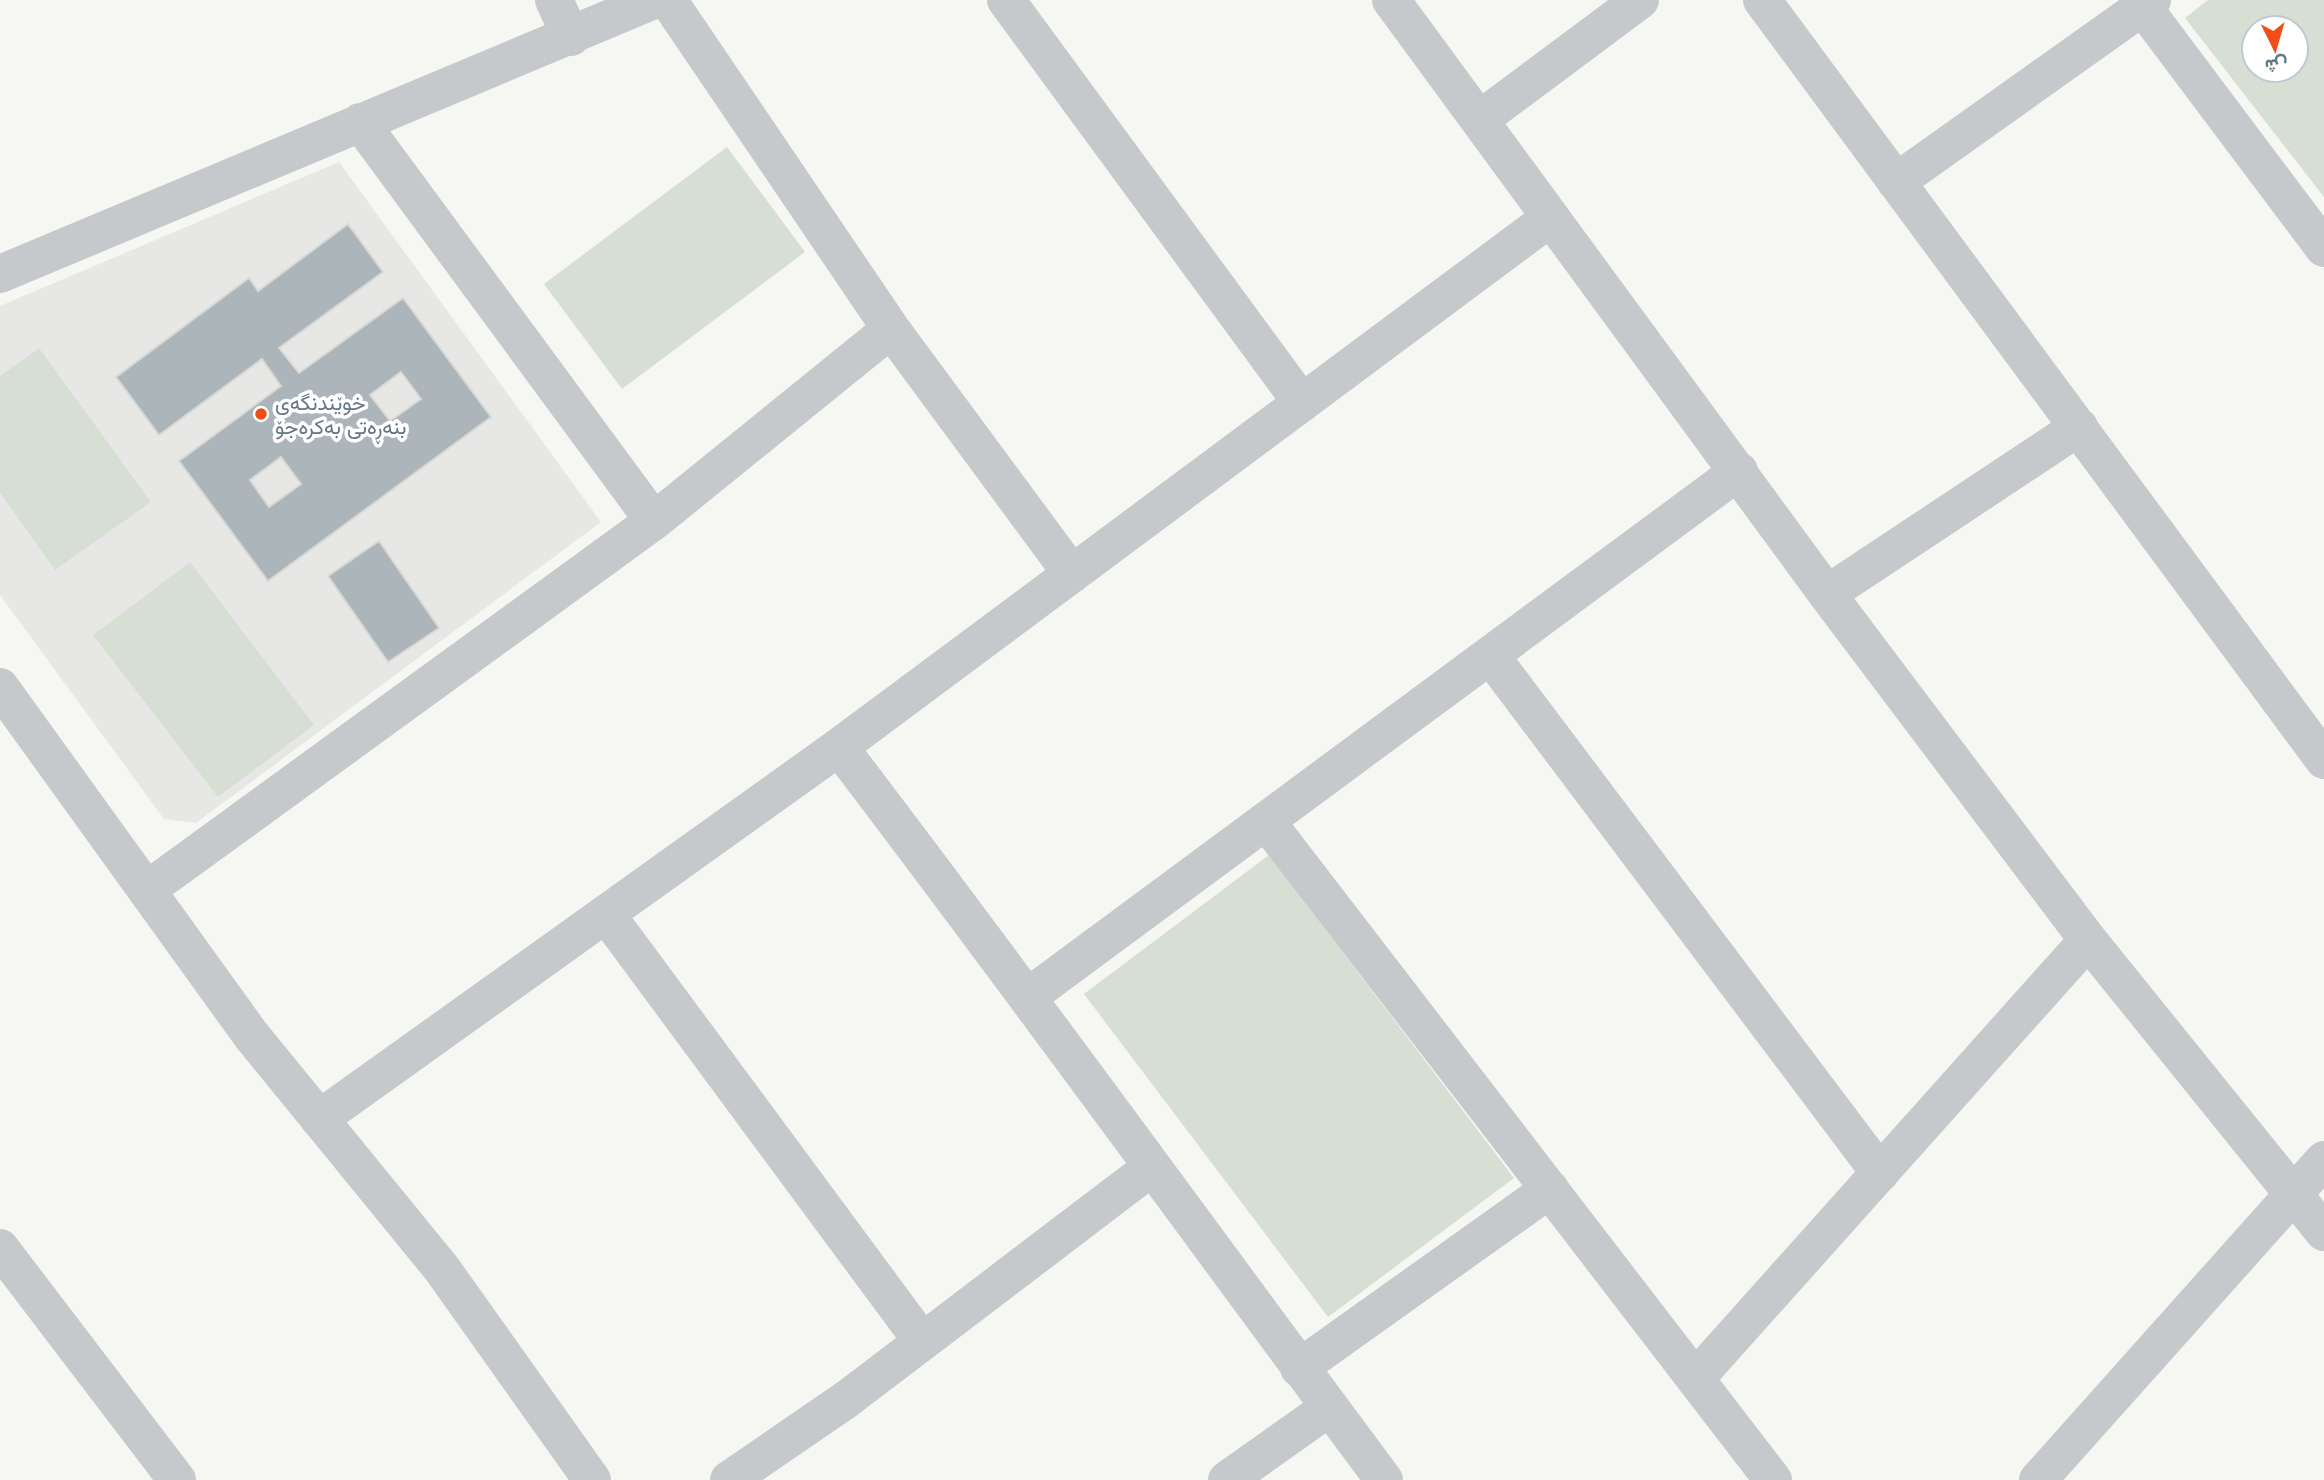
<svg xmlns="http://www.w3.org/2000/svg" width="2324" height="1480" font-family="Inter,Vazirmatn,sans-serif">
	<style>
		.built { fill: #e7e8e6 }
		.green { fill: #d7ded3; fill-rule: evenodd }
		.building { fill: #acb5ba; stroke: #d8d8d5; stroke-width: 2; fill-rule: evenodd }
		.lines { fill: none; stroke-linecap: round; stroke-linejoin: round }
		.minor { stroke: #c5c9cc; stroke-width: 38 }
		.poi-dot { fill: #f04e18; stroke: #fff; stroke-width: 2.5 }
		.labels { text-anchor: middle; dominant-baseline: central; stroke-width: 7; stroke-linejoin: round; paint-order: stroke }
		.poi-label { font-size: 21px; fill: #637686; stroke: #fff; text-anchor: start }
	</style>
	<rect width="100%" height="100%" fill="#f6f6f2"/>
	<path class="built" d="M339,162L601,522L196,823L164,819L0,595V306Z"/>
	<path class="green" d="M2208,0H2324V197L2185,18ZM2254,28H2296V70H2254Z
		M727,147L805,252L622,389L544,284Z
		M39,348L151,502L55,570L0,493V376Z
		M190,562L314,725L218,797L93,635Z
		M1269,855L1514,1178L1328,1317L1084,994Z"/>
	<path class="building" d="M348,224L383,272L279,348L299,373L403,298L491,417L268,581L179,461L281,386L262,359L159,435L116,377L249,278L258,291ZM401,372L421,399L390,421L370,395ZM281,457L301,484L269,507L250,480Z
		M379,541L439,628L388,662L328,576Z"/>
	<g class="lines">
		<path class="minor" d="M554,0L571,37
			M668,0L891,329L1072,574
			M1006,0L1302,403
			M1391,0L1827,594L2088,940L2324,1232
			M1762,0L2324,760
			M2143,7L2324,248
			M1479,120L1640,0
			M360,122L654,521
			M1896,182L2152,0
			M0,274L654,0
			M1827,594L2079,427
			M1490,655L1880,1173
			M0,687L251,1035L442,1269L592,1480
			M839,747C1024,989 1202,1236 1384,1480
			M1266,821L1773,1480
			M148,889L654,521L891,329
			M606,914L922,1341
			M1029,996L1739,471
			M319,1119L839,747L1550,218
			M0,1248L177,1480
			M1299,1368L1550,1189
			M1695,1379L2088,940
			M729,1480L847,1399L1152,1167
			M1227,1480L1330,1407
			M2038,1480L2324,1160"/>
	</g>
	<circle class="poi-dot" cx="261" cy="414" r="7"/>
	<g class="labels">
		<g class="poi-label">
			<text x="275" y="402">خوێندنگەی<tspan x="275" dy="24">بنەڕەتی بەکرەجۆ</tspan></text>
		</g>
	</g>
	<g transform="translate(2275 49) rotate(175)"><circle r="33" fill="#ffffff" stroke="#c1c8cf" stroke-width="2"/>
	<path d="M0-5L12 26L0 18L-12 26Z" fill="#f04e18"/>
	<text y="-10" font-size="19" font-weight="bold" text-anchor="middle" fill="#637686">ش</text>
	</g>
</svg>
